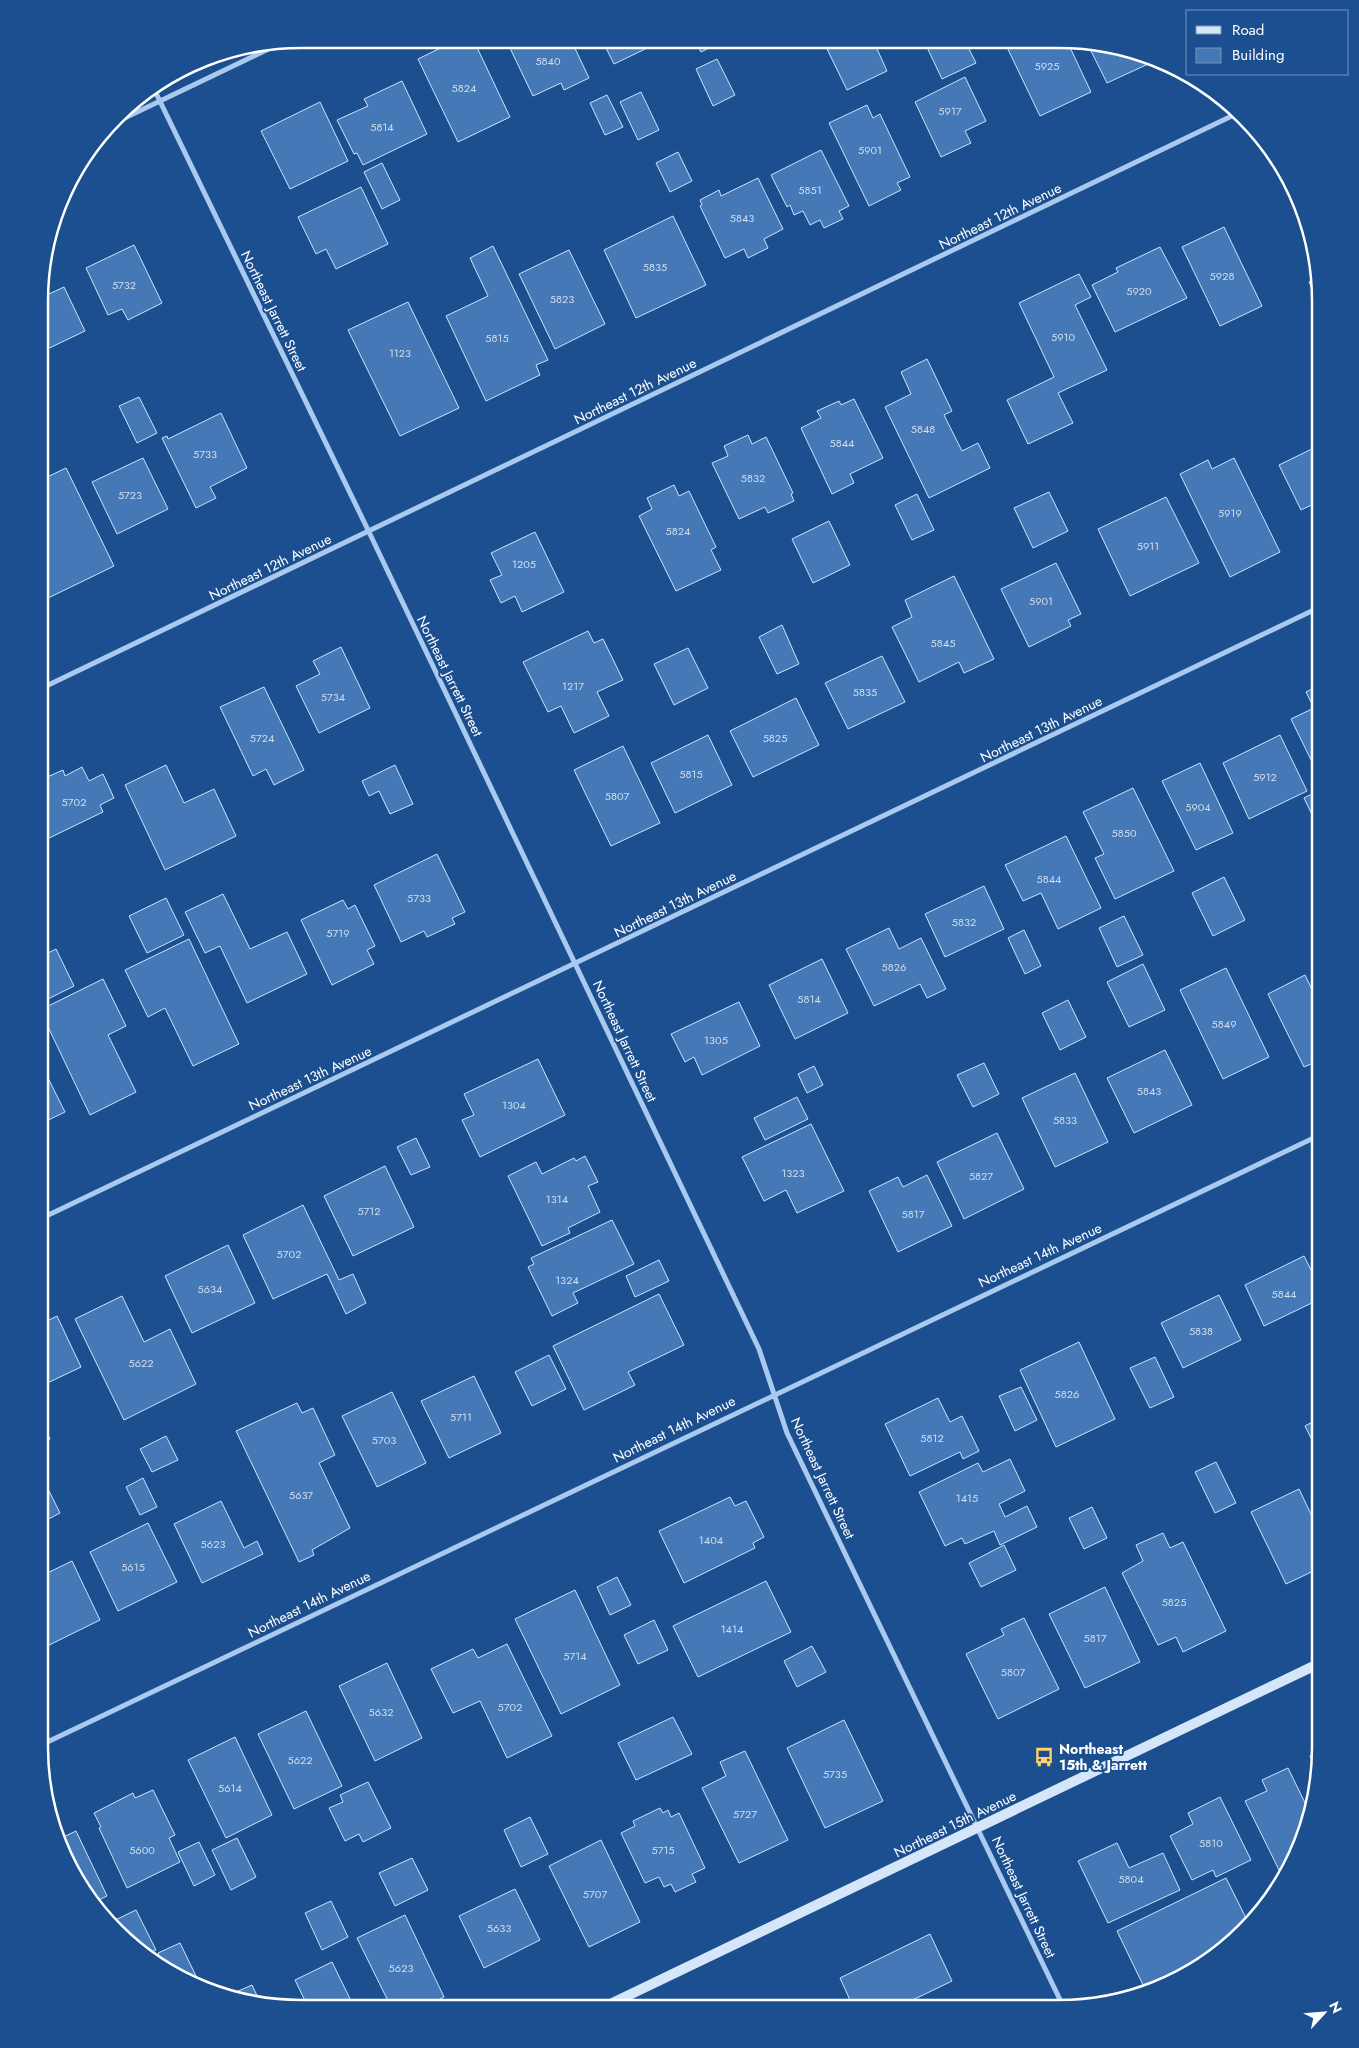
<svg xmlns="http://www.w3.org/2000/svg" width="1359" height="2048" font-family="Jost,sans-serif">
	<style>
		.building { fill: #4478b7; stroke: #cfe3fa }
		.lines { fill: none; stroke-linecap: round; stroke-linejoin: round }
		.street { stroke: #a9c9ee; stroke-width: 5 }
		.secondary { stroke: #d6e6fa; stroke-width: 10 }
		.labels { text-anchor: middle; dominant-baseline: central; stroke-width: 4; stroke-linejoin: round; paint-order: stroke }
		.number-label { font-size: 11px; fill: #d0dded }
		.street-label { font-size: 14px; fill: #fff; stroke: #1b4f8f }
		.poi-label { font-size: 14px; font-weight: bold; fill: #fff; stroke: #1b4f8f; text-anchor: start }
		.rim { fill: none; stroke: #fff; stroke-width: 2.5 }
	</style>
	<rect width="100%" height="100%" fill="#1b4f8f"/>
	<path class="building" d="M459,39H473L510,117L458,142L418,59Z
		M518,39L571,40L589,78L564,90L561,83L533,96L508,44Z
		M602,40H664L614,64Z
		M695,40H725L701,52Z
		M846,40H873L887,71L847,90L827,49Z
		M924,41H965L976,63L942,79Z
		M1004,41H1067L1091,92L1040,116Z
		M1086,41H1093L1159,59L1107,83Z
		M717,59L735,95L713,106L696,69Z
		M965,77L986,121L965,131L971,143L941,157L915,102Z
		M402,81L427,134L363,165L357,153L354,154L337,120L368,106L364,99Z
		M641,92L659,130L638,140L620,102Z
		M607,95L623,127L605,135L590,103Z
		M320,102L348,161L290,189L261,131Z
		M867,105L873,118L880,114L910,177L897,183L901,190L869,206L829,123Z
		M821,150L849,206L839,211L843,219L824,228L820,220L810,225L803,211L794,215L790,205L787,207L771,175Z
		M678,152L692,181L670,192L656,163Z
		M382,163L400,200L382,209L364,172Z
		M758,178L783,229L764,239L768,248L748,258L744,249L725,258L700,206L702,205L700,200L719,190L721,196Z
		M361,187L388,244L336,269L326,249L316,254L298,217Z
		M673,216L706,285L636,318L604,250Z
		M1224,227L1262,306L1220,326L1182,247Z
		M134,245L162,303L128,320L122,309L108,315L86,268Z
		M493,246L548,360L536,365L540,375L486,401L446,316L488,296L470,258Z
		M1160,247L1187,298L1115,332L1092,285L1118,272L1116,268Z
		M569,250L605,324L555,349L519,274Z
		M1079,274L1091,297L1075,305L1107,370L1058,393L1073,423L1028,444L1007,400L1054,377L1019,303Z
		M1316,278L1320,300V305L1309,282Z
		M45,284L49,294L64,287L85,331L41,352V286Z
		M408,302L459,408L400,436L348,330Z
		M927,359L952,411L944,415L962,451L978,443L990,468L929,498L885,407L911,394L901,372Z
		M139,397L157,433L137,443L119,406Z
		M854,399L883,458L850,474L854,483L832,494L801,428L821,418L817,411L839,401L841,405Z
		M221,413L247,468L210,487L216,498L196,508L162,438L167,436L168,439Z
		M748,435L752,444L766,437L793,493L791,494L794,501L768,513L765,507L739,519L712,463L728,456L724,446Z
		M1320,445V501L1301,510L1279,465Z
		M143,458L168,509L117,534L92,482Z
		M1234,458L1280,552L1230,577L1180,474L1208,460L1212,469Z
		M66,468L114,566L42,601L41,597V480Z
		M674,485L679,496L689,491L716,547L711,550L721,570L676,591L639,516L652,509L647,498Z
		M1049,492L1068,531L1033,548L1014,508Z
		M917,494L934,530L912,540L895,505Z
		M1166,497L1199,563L1130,596L1098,529Z
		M829,521L850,565L813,583L792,539Z
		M535,532L564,592L522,612L515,596L501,603L490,580L502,575L491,553Z
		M1056,563L1081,614L1068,620L1071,626L1029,647L1001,589Z
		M954,576L994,659L964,673L959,662L919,682L892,627L912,617L905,600Z
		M782,625L799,664L777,674L759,637Z
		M588,631L594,643L603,639L623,680L597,692L609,716L574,733L561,706L548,712L523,662Z
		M341,647L370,708L319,733L296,686L320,674L313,661Z
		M688,648L708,688L674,705L654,664Z
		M882,656L905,702L848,729L825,683Z
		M1320,685V766L1315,768L1291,719L1314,708L1306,692Z
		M264,687L304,770L274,785L266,769L253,776L220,707Z
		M796,698L819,745L753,777L730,731Z
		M708,735L732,785L675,813L651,763Z
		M1280,735L1307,791L1249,819L1223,763Z
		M623,746L660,823L611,846L574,770Z
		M1200,763L1233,833L1196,850L1162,781Z
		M166,765L184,803L214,789L236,836L165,870L125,785Z
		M395,765L413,804L390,814L379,791L369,796L362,781Z
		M82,767L89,781L103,774L114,798L100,805L103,812L47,839L40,824V787L48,784L45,778L63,770L65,776Z
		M1133,788L1174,871L1115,899L1095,858L1104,854L1083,812Z
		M1320,790V828L1319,829L1304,798Z
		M1066,836L1101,908L1058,929L1041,893L1023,901L1005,865Z
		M437,854L465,912L452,918L455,924L427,937L424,931L401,942L374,885Z
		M1224,877L1245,920L1213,936L1192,893Z
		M984,886L1004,929L945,957L925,914Z
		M223,894L250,949L287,932L307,974L247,1003L220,946L205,953L185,912Z
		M166,898L184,935L147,953L129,916Z
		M343,900L348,909L355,905L375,946L367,950L374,964L332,985L301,920Z
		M1124,916L1143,955L1117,967L1099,928Z
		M889,928L899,949L921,938L946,989L927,998L920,984L874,1006L846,949Z
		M1024,930L1041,966L1025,974L1008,938Z
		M189,939L239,1044L193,1066L165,1008L148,1017L125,970Z
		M56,949L74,986L40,1003V957Z
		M822,959L848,1013L795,1039L769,985Z
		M1143,964L1165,1010L1129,1027L1107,982Z
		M1226,968L1269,1057L1223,1079L1180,990Z
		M1305,975L1320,1006V1060L1304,1067L1268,994Z
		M103,979L126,1026L108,1035L136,1092L90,1115L40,1010Z
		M1068,1000L1086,1037L1060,1050L1042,1013Z
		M739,1002L760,1046L702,1075L694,1057L685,1062L671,1034Z
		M1165,1050L1192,1105L1134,1133L1107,1078Z
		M538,1059L565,1115L480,1157L462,1120L474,1115L464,1094Z
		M40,1062L65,1112L40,1124Z
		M984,1063L999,1094L973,1107L957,1075Z
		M814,1066L823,1085L807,1093L798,1074Z
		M1075,1073L1108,1142L1055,1167L1022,1098Z
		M797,1097L808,1119L765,1140L754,1118Z
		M811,1124L844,1191L797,1213L786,1190L764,1201L742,1157Z
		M997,1133L1024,1189L964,1219L937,1162Z
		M416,1138L430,1167L411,1175L397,1147Z
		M585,1156L598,1182L588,1186L600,1212L568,1228L570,1233L542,1246L508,1176L536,1162L542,1174L574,1158L576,1161Z
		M385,1166L414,1227L353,1256L324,1196Z
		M927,1175L952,1226L898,1252L869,1191L898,1177L903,1187Z
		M303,1205L339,1280L353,1274L366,1303L346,1314L327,1274L273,1299L243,1235Z
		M612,1220L634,1264L573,1293L578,1303L552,1316L528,1267L534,1264L531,1258Z
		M228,1245L255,1303L192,1333L165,1276Z
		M1304,1256L1320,1288V1299L1264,1326L1245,1285Z
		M659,1260L669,1281L635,1297L626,1276Z
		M659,1294L684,1345L628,1372L635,1385L584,1410L553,1346Z
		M1219,1295L1241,1340L1183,1368L1161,1323Z
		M122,1296L144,1342L170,1329L196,1384L124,1420L75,1319Z
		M57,1316L81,1367L39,1387V1325Z
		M1079,1342L1115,1419L1056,1447L1020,1370Z
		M549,1355L566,1389L532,1406L515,1372Z
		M1155,1357L1174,1397L1150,1408L1130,1368Z
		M474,1376L501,1433L449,1458L421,1401Z
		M1021,1387L1037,1420L1015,1431L999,1396Z
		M392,1392L426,1463L377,1487L342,1416Z
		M938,1398L950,1422L962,1416L979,1451L963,1459L960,1452L910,1476L885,1424Z
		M297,1403L302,1413L313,1408L335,1455L319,1463L350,1528L312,1550L314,1555L299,1562L236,1431Z
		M39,1416L50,1439L39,1444Z
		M1320,1418V1446L1316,1448L1305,1426Z
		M166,1436L178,1460L152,1472L140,1449Z
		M1010,1459L1025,1491L999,1504L1005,1517L1027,1506L1037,1527L1000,1545L994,1531L965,1544L962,1538L945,1546L919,1492L978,1463L983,1472Z
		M1216,1462L1236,1503L1215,1513L1195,1472Z
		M143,1478L157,1507L140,1515L126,1487Z
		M44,1481L60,1513L39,1524V1483Z
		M1299,1489L1320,1533V1568L1286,1584L1251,1512Z
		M730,1497L735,1506L746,1501L764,1537L753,1543L755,1548L684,1583L659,1531Z
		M221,1501L244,1548L257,1541L263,1554L202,1583L174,1524Z
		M1092,1507L1107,1538L1084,1549L1069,1518Z
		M148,1523L177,1582L118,1611L90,1552Z
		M1163,1533L1170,1548L1183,1542L1226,1631L1183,1652L1176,1637L1158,1645L1122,1573L1143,1561L1136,1545Z
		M1004,1545L1016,1570L981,1587L969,1563Z
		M72,1561L100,1620L39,1650V1577Z
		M617,1577L631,1605L610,1615L597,1587Z
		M766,1581L791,1632L698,1677L673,1626Z
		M1105,1587L1140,1662L1085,1688L1049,1614Z
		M575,1590L620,1685L561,1714L515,1619Z
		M1024,1618L1059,1689L998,1719L966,1654L1004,1635L1001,1629Z
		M654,1620L668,1650L638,1664L624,1635Z
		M507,1644L552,1736L507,1758L480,1701L453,1713L431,1669L473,1649L478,1658Z
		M812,1646L826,1672L797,1687L784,1661Z
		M387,1663L422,1738L375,1761L339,1686Z
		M306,1711L342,1786L294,1809L258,1734Z
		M673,1717L692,1754L636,1780L618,1743Z
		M844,1720L883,1801L825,1828L787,1748Z
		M235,1737L272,1815L226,1838L188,1760Z
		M745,1751L788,1840L739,1863L702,1788L726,1776L720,1762Z
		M1320,1751V1765L1317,1781L1311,1770L1316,1768L1310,1756Z
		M1288,1768L1310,1813L1306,1832L1288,1866L1279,1870L1245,1801L1267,1791L1262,1780Z
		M368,1782L391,1828L363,1842L359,1834L345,1841L329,1808L343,1802L340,1795Z
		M153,1790L175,1835L169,1838L180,1862L127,1888L99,1828L101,1827L94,1813L133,1793L135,1798Z
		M1220,1797L1251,1860L1216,1877L1213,1870L1192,1880L1170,1836L1193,1824L1188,1813Z
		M660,1808L663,1813L668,1810L671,1817L679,1813L705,1868L692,1874L696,1882L675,1892L671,1884L664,1887L659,1877L645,1883L621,1833L635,1826L633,1821Z
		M530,1817L548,1854L521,1867L504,1830Z
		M76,1831L107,1896L91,1904L59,1848L57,1840Z
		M237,1838L256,1877L231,1890L212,1850Z
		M601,1840L640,1922L589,1947L549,1866Z
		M199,1842L215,1875L194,1886L178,1852Z
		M1117,1843L1129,1868L1163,1853L1180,1890L1108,1923L1078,1861Z
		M412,1858L428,1890L395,1906L379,1873Z
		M1226,1878L1249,1924L1218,1955L1198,1967L1196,1962L1144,1987L1117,1931Z
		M515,1889L540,1940L484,1968L459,1916Z
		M331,1901L348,1937L322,1950L305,1913Z
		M136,1910L156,1950L143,1956L109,1923Z
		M405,1915L444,1997L424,2007H391L357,1938Z
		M930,1934L952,1981L894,2009H854L840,1978Z
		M180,1943L197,1978L188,1982L166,1970L158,1953Z
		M332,1962L354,2007H308L295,1980Z
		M252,1985L262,2006L227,1996Z"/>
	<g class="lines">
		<path class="street" d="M154,89L369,532L759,1349L787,1433L1064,2008
			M110,125L285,41
			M40,689L1238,113
			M40,1219L1320,607
			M39,1746L1320,1135"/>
		<path class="secondary" d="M602,2008L1320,1663"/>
	</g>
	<defs>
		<symbol id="bus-bare" viewBox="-9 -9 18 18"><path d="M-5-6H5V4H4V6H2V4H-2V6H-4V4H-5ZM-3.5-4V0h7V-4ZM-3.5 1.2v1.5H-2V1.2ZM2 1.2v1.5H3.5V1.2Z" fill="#ffd166" stroke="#1b4f8f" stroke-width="2.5" paint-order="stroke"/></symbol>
	</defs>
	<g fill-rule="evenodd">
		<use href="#bus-bare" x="1030" y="1743" width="28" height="28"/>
	</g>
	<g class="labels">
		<g class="number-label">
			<text x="548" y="61">5840</text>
			<text x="1047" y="66">5925</text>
			<text x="464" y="88">5824</text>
			<text x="950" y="111">5917</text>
			<text x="382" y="127">5814</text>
			<text x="870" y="150">5901</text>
			<text x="810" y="190">5851</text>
			<text x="742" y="218">5843</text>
			<text x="655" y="267">5835</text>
			<text x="1222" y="276">5928</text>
			<text x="124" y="285">5732</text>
			<text x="1139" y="291">5920</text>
			<text x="562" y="299">5823</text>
			<text x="1063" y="337">5910</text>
			<text x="497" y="338">5815</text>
			<text x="400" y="353">1123</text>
			<text x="923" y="429">5848</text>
			<text x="842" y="443">5844</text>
			<text x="205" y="454">5733</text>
			<text x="753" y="478">5832</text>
			<text x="130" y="495">5723</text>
			<text x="1230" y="513">5919</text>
			<text x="678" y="531">5824</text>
			<text x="1148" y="546">5911</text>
			<text x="524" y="564">1205</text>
			<text x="1041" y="601">5901</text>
			<text x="943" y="643">5845</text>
			<text x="573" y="686">1217</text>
			<text x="865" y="692">5835</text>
			<text x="333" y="697">5734</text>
			<text x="262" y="738">5724</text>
			<text x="775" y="738">5825</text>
			<text x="691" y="774">5815</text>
			<text x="1265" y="777">5912</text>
			<text x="617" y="796">5807</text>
			<text x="74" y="802">5702</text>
			<text x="1198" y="807">5904</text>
			<text x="1124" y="833">5850</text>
			<text x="1049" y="879">5844</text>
			<text x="419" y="898">5733</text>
			<text x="964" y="922">5832</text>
			<text x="338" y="933">5719</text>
			<text x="894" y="967">5826</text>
			<text x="809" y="999">5814</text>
			<text x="1224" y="1024">5849</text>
			<text x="716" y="1040">1305</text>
			<text x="1149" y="1091">5843</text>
			<text x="514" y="1105">1304</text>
			<text x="1065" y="1120">5833</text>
			<text x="793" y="1173">1323</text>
			<text x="981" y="1176">5827</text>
			<text x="557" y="1199">1314</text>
			<text x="369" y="1211">5712</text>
			<text x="913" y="1214">5817</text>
			<text x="289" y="1254">5702</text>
			<text x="567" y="1280">1324</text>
			<text x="210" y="1289">5634</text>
			<text x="1284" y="1294">5844</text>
			<text x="1201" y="1331">5838</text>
			<text x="141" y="1363">5622</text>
			<text x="1067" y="1394">5826</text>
			<text x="461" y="1417">5711</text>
			<text x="932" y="1438">5812</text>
			<text x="384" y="1440">5703</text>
			<text x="301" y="1495">5637</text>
			<text x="967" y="1498">1415</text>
			<text x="711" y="1540">1404</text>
			<text x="213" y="1544">5623</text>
			<text x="133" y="1567">5615</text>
			<text x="1174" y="1602">5825</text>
			<text x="732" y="1629">1414</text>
			<text x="1095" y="1638">5817</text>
			<text x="575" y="1656">5714</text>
			<text x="1013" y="1672">5807</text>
			<text x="510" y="1707">5702</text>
			<text x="381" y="1712">5632</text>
			<text x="300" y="1760">5622</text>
			<text x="835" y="1774">5735</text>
			<text x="230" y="1788">5614</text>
			<text x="745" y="1814">5727</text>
			<text x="1211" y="1843">5810</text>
			<text x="142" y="1850">5600</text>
			<text x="663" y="1850">5715</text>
			<text x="1131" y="1879">5804</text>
			<text x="595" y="1894">5707</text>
			<text x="499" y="1928">5633</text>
			<text x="401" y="1968">5623</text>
		</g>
		<g class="street-label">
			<text transform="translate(1000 216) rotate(-26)">Northeast 12th Avenue</text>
			<text transform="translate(274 311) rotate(64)">Northeast Jarrett Street</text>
			<text transform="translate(635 391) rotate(-26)">Northeast 12th Avenue</text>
			<text transform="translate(270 567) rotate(-26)">Northeast 12th Avenue</text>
			<text transform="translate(450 676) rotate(64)">Northeast Jarrett Street</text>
			<text transform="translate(1041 729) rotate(-26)">Northeast 13th Avenue</text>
			<text transform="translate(675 904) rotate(-26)">Northeast 13th Avenue</text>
			<text transform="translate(625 1041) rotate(65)">Northeast Jarrett Street</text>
			<text transform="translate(310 1078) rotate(-25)">Northeast 13th Avenue</text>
			<text transform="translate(1040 1255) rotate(-25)">Northeast 14th Avenue</text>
			<text transform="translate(674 1429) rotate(-26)">Northeast 14th Avenue</text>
			<text transform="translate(823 1478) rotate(65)">Northeast Jarrett Street</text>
			<text transform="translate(309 1604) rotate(-26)">Northeast 14th Avenue</text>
			<text transform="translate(955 1824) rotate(-26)">Northeast 15th Avenue</text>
			<text transform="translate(1024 1897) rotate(65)">Northeast Jarrett Street</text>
		</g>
		<g class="poi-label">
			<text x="1059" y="1749">Northeast<tspan x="1059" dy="16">15th &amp; Jarrett</tspan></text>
		</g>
	</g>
	<path d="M0 0H1359V2048H0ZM301 48H1059A253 253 0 0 1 1312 301V1747A253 253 0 0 1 1059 2000H301A253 253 0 0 1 48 1747V301A253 253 0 0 1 301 48Z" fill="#1b4f8f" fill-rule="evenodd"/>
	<path class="rim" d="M301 48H1059A253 253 0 0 1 1312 301V1747A253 253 0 0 1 1059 2000H301A253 253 0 0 1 48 1747V301A253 253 0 0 1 301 48Z"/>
	<rect x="1186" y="10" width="162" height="65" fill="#1b4f8f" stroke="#7695bc"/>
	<rect x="1196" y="26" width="25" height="8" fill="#d6e6fa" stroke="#7695bc"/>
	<text x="1232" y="35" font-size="15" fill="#ffffff">Road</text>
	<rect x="1196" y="48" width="25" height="15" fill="#4478b7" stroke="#7695bc"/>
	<text x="1232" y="60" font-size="15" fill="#ffffff">Building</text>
	<g transform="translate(1324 2013) rotate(64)" stroke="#1b4f8f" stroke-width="4" paint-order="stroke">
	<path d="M0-4L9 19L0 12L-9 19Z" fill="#ffffff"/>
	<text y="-8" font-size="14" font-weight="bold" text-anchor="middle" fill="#ffffff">N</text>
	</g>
</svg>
